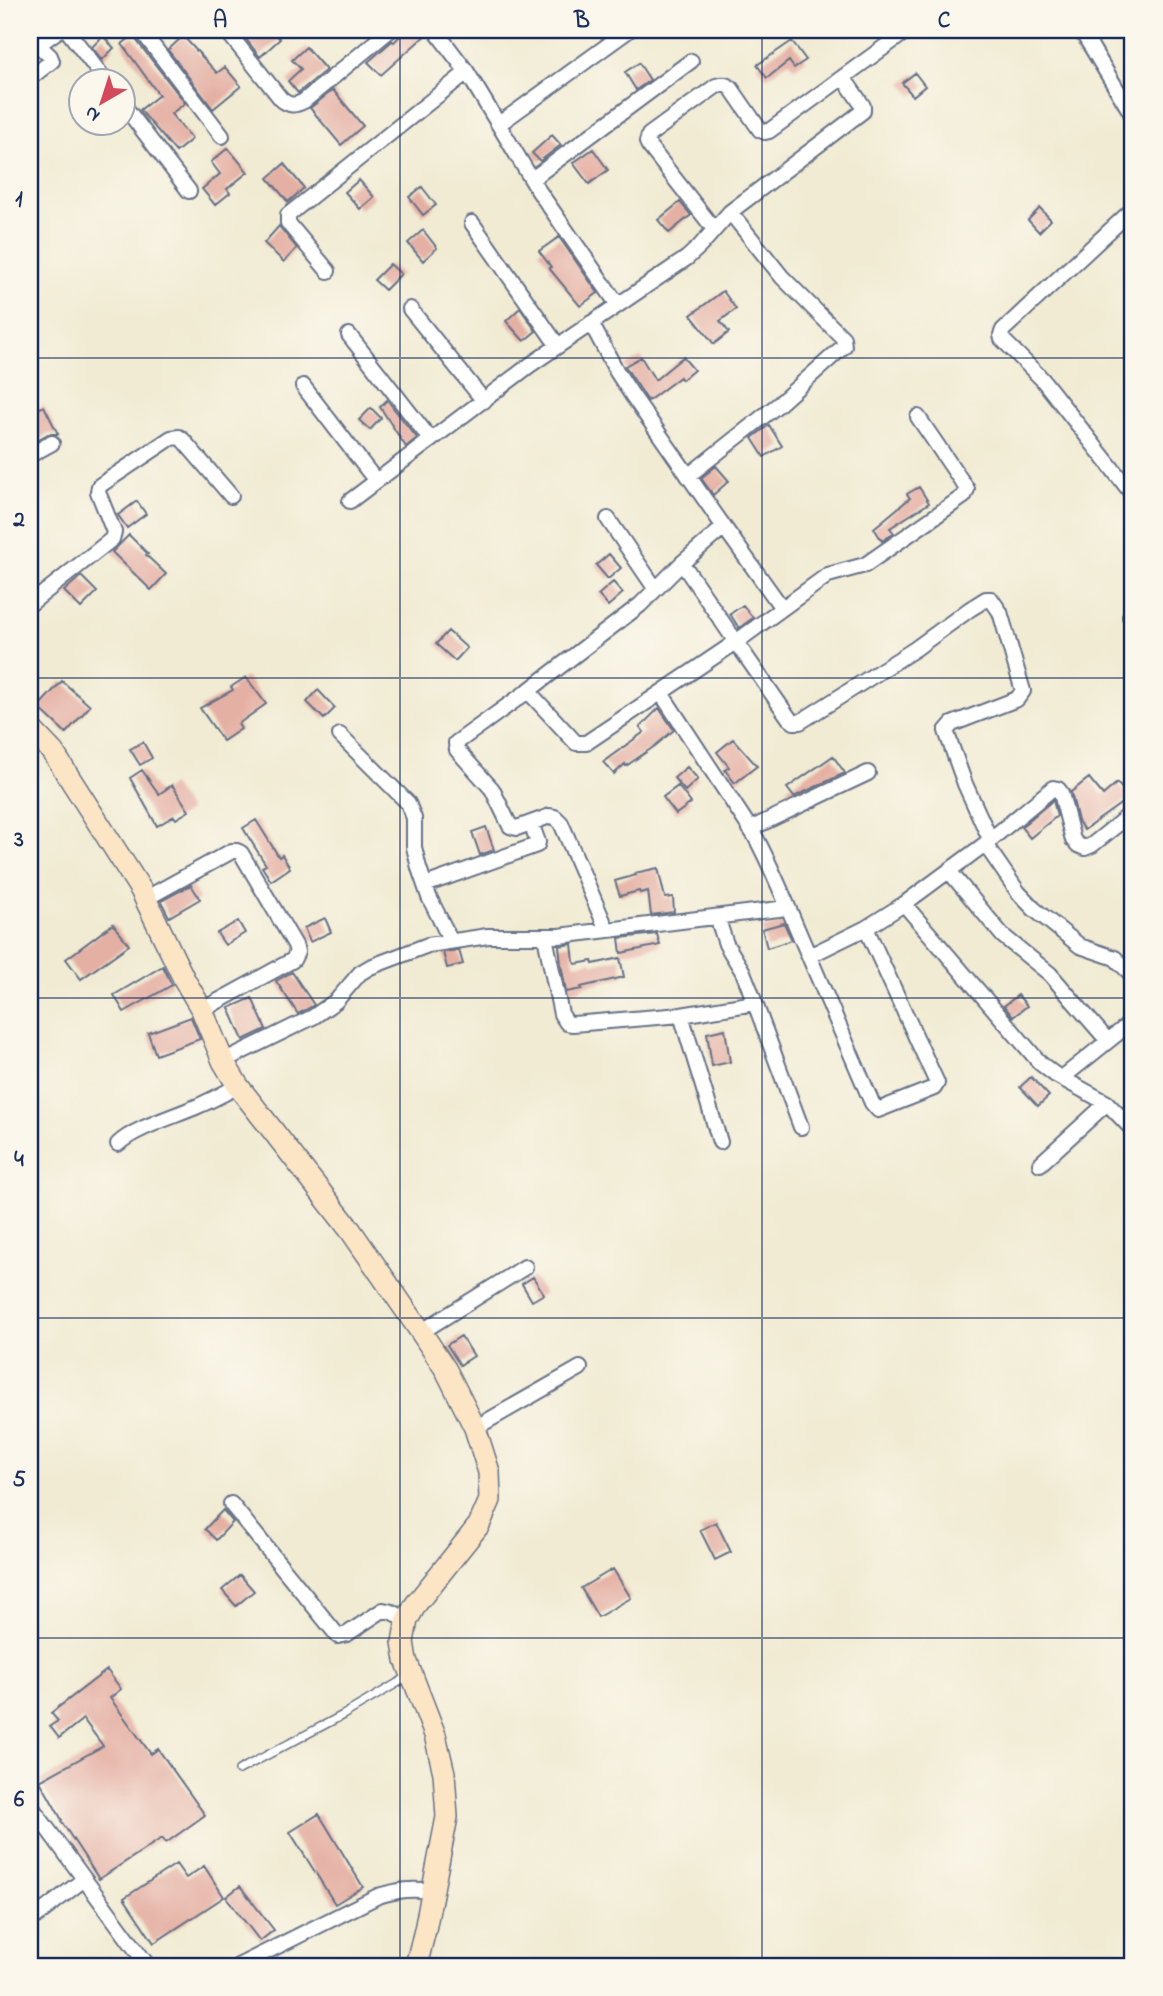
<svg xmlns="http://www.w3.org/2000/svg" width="1163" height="1996" font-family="'Indie Flower',sans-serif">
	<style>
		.building { fill: #e5b0a4 }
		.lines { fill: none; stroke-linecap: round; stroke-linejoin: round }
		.lane-casing { stroke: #667187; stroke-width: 10 }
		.street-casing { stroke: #667187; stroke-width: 18 }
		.secondary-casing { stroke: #667187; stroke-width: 24 }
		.lane { stroke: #fff; stroke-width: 7 }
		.street { stroke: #fff; stroke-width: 14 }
		.secondary { stroke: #fce5c4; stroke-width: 21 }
		.grid { fill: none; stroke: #1b2f5e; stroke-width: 2; stroke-opacity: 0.55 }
		.neatline { fill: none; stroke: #1b2f5e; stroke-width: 2.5 }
		.grid-label { font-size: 23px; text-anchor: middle; font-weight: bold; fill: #1b2f5e }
	</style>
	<rect width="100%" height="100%" fill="#fbf7ec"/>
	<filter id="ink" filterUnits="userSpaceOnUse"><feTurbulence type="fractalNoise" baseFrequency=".0143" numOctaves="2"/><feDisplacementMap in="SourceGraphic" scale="14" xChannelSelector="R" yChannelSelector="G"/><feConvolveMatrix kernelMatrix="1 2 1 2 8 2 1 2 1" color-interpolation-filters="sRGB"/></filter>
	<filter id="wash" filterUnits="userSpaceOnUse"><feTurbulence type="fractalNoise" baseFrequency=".00686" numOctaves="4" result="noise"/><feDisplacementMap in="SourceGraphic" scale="28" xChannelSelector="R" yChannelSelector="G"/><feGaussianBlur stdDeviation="1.57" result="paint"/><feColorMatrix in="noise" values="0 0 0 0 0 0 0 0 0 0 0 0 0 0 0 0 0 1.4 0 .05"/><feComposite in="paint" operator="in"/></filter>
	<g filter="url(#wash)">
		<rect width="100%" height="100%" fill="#f1ebd3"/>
		<g id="blocks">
			<path class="building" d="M239,30H272L280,39L260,57Z
				M406,30H426L427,34L381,75L368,62L392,41L394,42Z
				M103,36L114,48L102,60L92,47Z
				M133,36L185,103L171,114L192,139L176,152L140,110L159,95L122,44Z
				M183,36L217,73L225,67L241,86L213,109L168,50Z
				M792,41L806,60L794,68L789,61L767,78L757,65Z
				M306,47L326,70L298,93L288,81L301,69L292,60Z
				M639,63L650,80L636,90L625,72Z
				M915,73L925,86L913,96L902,83Z
				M333,90L363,126L341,145L310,108Z
				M552,135L561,145L540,161L532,153Z
				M228,148L248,172L227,189L230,193L215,205L202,189L220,174L211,162Z
				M593,149L608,170L589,184L573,163Z
				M284,164L304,188L288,202L268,178Z
				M359,180L374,197L360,209L345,192Z
				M422,187L436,205L423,215L409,197Z
				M680,202L691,215L669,233L658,220Z
				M1040,208L1051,220L1039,232L1028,220Z
				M279,226L297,248L284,262L264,243Z
				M423,230L437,248L423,261L408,243Z
				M559,237L598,293L580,306L549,268L551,267L539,251Z
				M390,264L401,274L385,290L374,280Z
				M723,291L736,309L720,321L729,332L714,344L691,315Z
				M520,308L536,331L524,341L506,321Z
				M641,357L655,380L683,357L694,370L682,380L680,377L648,401L625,366Z
				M387,400L417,438L406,447L380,407Z
				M44,406L58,434H48L30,444V413Z
				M371,408L381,418L370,430L359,420Z
				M769,425L782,446L764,457L752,438Z
				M716,466L729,481L713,495L701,478Z
				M919,487L929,503L890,528L894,533L882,541L874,528L910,498L907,494Z
				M137,501L146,514L127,528L118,515Z
				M129,535L148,554L146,555L166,574L151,590L112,552Z
				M609,554L621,568L608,579L596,565Z
				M81,576L97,592L81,608L64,591Z
				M613,582L623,593L608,606L598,595Z
				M743,605L753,618L739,628L730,614Z
				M448,631L467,648L455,661L436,644Z
				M246,677L266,704L238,724L241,729L223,741L200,708L233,690L231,687Z
				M62,681L90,706L66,733L38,707Z
				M318,690L335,708L324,719L307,702Z
				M659,708L674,730L655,746L626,766L625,764L614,774L603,762L644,732L640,727Z
				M733,739L757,766L735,783L725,770L729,767L717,752Z
				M143,742L152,758L140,765L130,749Z
				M833,756L845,773L794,797L787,788Z
				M687,767L698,779L685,791L674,778Z
				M142,770L159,794L172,785L189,811L176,819L174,816L157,826L130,778Z
				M1089,778L1103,795L1117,783L1130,797L1084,830L1078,821L1071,792Z
				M678,786L691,803L676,814L663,797Z
				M1053,800L1057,816L1030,838L1021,827Z
				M256,820L279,857L282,855L290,868L271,881L262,867L266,865L243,828Z
				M486,827L494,850L480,855L472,832Z
				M658,868L665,898L673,897L674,912L651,915L648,891L640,893L639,891L620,896L615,881L636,875L635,873Z
				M191,885L200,899L169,917L161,901Z
				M325,918L331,932L310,942L304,928Z
				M238,921L245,933L225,945L217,933Z
				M784,923L792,940L767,948L762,929Z
				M113,924L129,945L81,979L66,959Z
				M657,934L660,945L621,953L619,938Z
				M572,944L574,962L576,964L592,961L593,964L620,958L624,977L581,987L582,989L566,992L561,964L559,946Z
				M459,950L463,964L447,968L443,952Z
				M163,966L172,985L124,1012L114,995Z
				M292,972L314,1005L298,1014L276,981Z
				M1018,995L1027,1006L1013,1017L1004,1006Z
				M252,998L266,1029L243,1040L229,1008Z
				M191,1017L200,1039L156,1055L148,1033Z
				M725,1029L730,1062L712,1066L707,1033Z
				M1031,1077L1049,1096L1038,1106L1020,1087Z
				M533,1277L544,1294L532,1301L522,1284Z
				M461,1336L474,1356L460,1365L447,1345Z
				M223,1510L233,1522L216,1540L205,1529Z
				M716,1522L731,1552L715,1560L700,1530Z
				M613,1569L631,1598L598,1617L581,1588Z
				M240,1575L254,1591L236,1606L222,1590Z
				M107,1670L121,1689L110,1698L151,1754L158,1749L205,1815L166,1843L162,1838L99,1879L61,1821L62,1820L40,1781L103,1746L83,1719L59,1738L50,1726L58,1721L51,1713Z
				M319,1814L363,1887L335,1904L290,1832Z
				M176,1864L186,1878L204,1866L224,1897L154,1943L124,1898Z
				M240,1886L274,1930L260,1941L226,1897Z"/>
		</g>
	</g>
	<g filter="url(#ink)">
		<use href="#blocks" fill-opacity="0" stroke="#667187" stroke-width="2"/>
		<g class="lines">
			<defs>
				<path id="lane" d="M239,1770L343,1715L411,1675"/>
				<path id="street" d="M67,30L105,80
					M141,30L222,136
					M226,30L281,99C289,106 295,106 304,101L390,30
					M435,30L467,72L538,190L618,305L687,258L700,246L730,212L863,111V106L843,77
					M1081,30L1133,116
					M30,38L38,45L59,30
					M30,78L52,61L50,56L38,45
					M122,103L189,191
					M499,124L629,30
					M532,179L691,61
					M1133,209L1003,330L1001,335L1002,339L1042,379L1133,495
					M472,223L558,346
					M714,229L649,146L647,142L649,135L716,86C722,84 725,84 731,88L760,130L765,132L769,131L905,32
					M328,271L288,223V215L467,72
					M410,309L484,401
					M591,323L617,372L632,395L724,527L682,563
					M349,335L431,440
					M303,386L376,481
					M918,417L967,489L964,496L865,565L828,575L736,642L789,718L794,722H800L915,649L970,609L986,599H991L1000,612L1023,691L1017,699L952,724L946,731L965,784L990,839
					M30,455L52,443
					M688,476L779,404L844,346L843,338L782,277L730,212
					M350,501L530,365L618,305
					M608,519L655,588
					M724,527L782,608
					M30,604L112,539L114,532L98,492L99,486L171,438L179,437L183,440L231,496
					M1130,617L1133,620
					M528,691L576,743H586L736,642L682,563L640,605L528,691L456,743L457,750L492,789L510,826L517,828L550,816L555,817L561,823L607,930
					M661,693L755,836C776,875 791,916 809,956
					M340,735L408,803L414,818V847L419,868L429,897L451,941
					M750,829L868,773
					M985,844L1018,892L1034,909L1080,946L1115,958L1133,976
					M949,871L1003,936L1050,974L1108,1041
					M425,885L537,845L538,842L531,823
					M145,899L232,851H237L241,853L295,945L297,952L293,960L202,1010
					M904,904L1040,1063L1054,1074L1107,1103L1133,1130
					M717,917L726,944L743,972L749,987L801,1127
					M866,928L809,956L872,1103L878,1110L934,1088L937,1083L866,928L904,904L985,844L1053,788L1058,789L1061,793L1073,840L1078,845L1085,848L1092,845L1133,812
					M545,937L561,1014L567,1023L573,1024L681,1015L755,1003
					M681,1015L720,1142
					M223,1061L313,1017L336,1001L360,973L370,967L428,945L488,936H559L787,908
					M1062,1078L1133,1021
					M118,1144C134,1128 176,1116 198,1106C212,1100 225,1093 238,1086
					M1040,1164L1107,1103
					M421,1332L525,1267
					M475,1428L580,1368
					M231,1504L338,1636L347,1634L383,1610L392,1612L407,1620
					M30,1805L148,1966
					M30,1921L83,1880
					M238,1966L378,1896C399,1890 411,1888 432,1891"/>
				<path id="secondary" d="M30,728L53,752L141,890L184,979L202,1010L223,1061L238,1086L351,1231L421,1332L446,1370L475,1428L489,1472L490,1500L479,1525L416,1604L407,1620L403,1642L406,1660L435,1735L444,1773L447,1817L425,1930L416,1966"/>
			</defs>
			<use href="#lane" class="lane-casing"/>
			<use href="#street" class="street-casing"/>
			<use href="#secondary" class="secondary-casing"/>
			<use href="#lane" class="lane"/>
			<use href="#street" class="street"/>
			<use href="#secondary" class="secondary"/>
		</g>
	</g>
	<path class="grid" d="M400,30V1966M762,30V1966M30,358H1133M30,678H1133M30,998H1133M30,1318H1133M30,1638H1133"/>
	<rect width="1163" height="1996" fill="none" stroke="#fbf7ec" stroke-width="77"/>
	<g transform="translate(102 102) rotate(219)"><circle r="33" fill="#fbf7ec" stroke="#a1a7b3" stroke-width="2"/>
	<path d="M0-5L12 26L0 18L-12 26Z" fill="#d1495b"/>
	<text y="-10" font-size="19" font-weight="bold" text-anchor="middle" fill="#1b2f5e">N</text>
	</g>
	<rect x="38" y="38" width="1086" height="1920" class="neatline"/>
	<g class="grid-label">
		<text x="220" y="27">A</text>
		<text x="582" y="27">B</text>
		<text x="944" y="27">C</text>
		<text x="19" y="206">1</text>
		<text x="19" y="526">2</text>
		<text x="19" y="846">3</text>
		<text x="19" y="1166">4</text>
		<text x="19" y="1486">5</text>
		<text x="19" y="1806">6</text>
	</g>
</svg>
